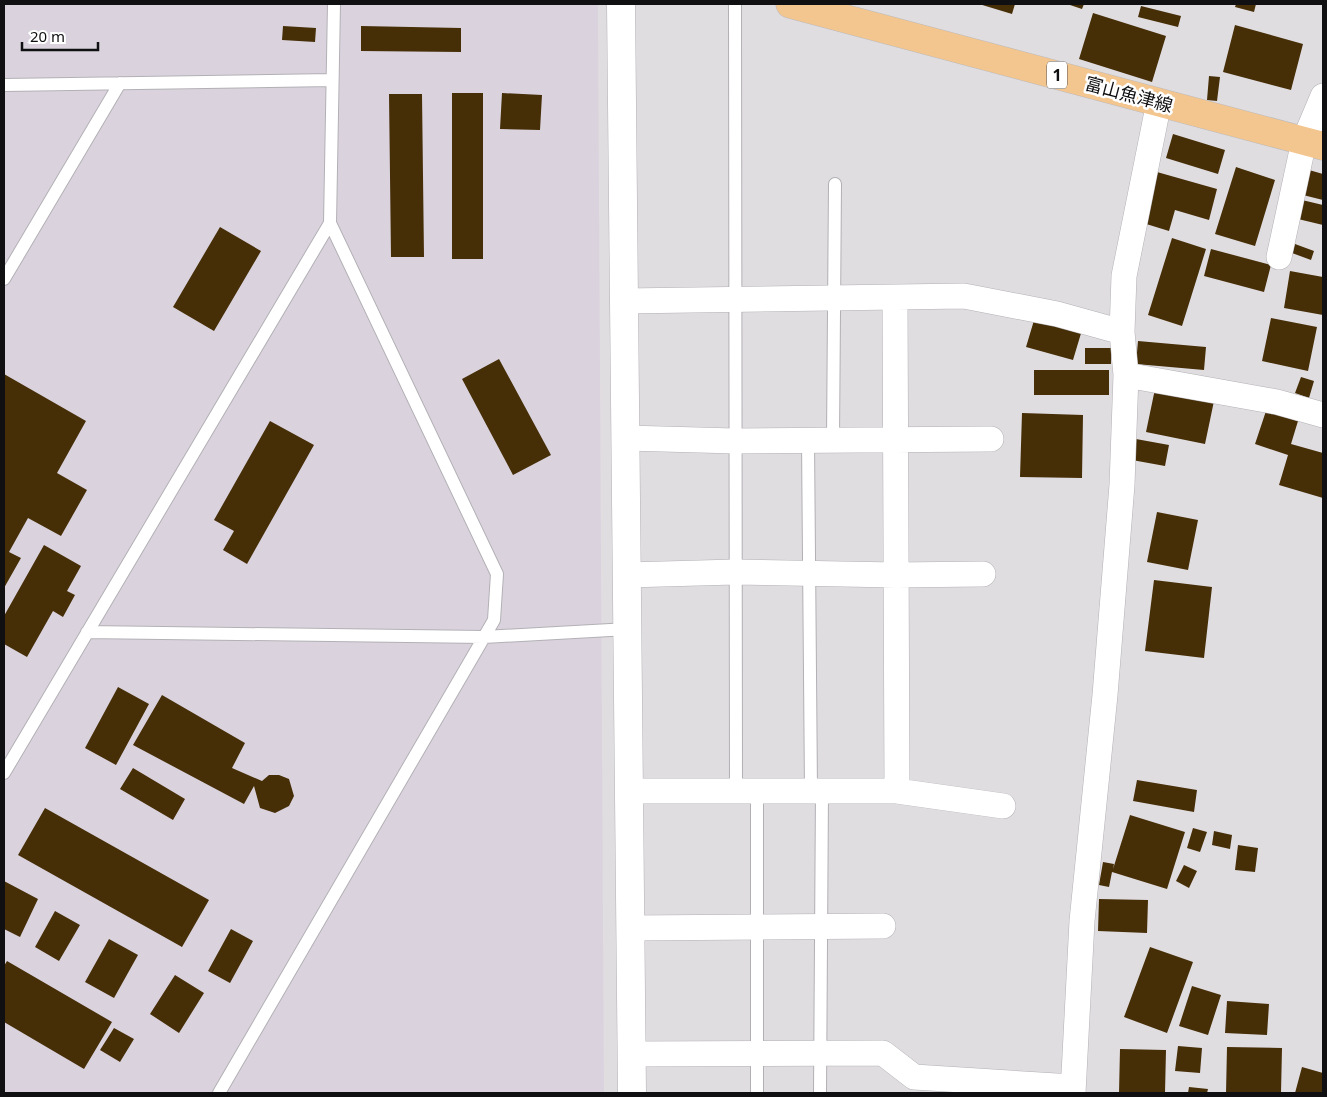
<svg xmlns="http://www.w3.org/2000/svg" width="1327" height="1097" font-family="'Noto Sans','Noto Sans JP',sans-serif">
	<style>
		.built { fill: #dad3de }
		.building { fill: #462e07 }
		.lines { fill: none; stroke-linecap: round; stroke-linejoin: round }
		.lane-casing { stroke: #b3b0b5; stroke-width: 14 }
		.street-casing { stroke: #b3b0b5; stroke-width: 26 }
		.secondary-casing { stroke: #b3b0b5; stroke-width: 29 }
		.primary-casing { stroke: #bcbcbc; stroke-width: 29 }
		.lane { stroke: #fff; stroke-width: 12 }
		.street { stroke: #fff; stroke-width: 25 }
		.secondary { stroke: #fff; stroke-width: 28 }
		.primary { stroke: #f3c58f; stroke-width: 28 }
		.labels { text-anchor: middle; dominant-baseline: central; stroke-width: 5; stroke-linejoin: round; paint-order: stroke }
		.shield { fill: #fff; stroke: #585758; stroke-width: 1 }
		.shield-label { font-size: 16px; font-weight: bold; fill: #100f11 }
		.street-label { font-size: 18px; fill: #100f11; stroke: #fff }
	</style>
	<rect width="100%" height="100%" fill="#e0dde1"/>
	<path class="built" d="M4,4H598L604,1093H4Z"/>
	<path class="building" d="M979,4H1015L1012,14Z
		M1067,4H1084L1082,9Z
		M1236,4H1256L1254,12L1235,7Z
		M1141,6L1181,16L1178,27L1138,17Z
		M1093,13L1166,36L1152,82L1079,59Z
		M1235,25L1303,44L1291,90L1223,72Z
		M283,26L316,28L315,42L282,40Z
		M361,26L461,28V52L361,51Z
		M1209,76L1220,77L1217,101L1207,100Z
		M452,93H483V259H452Z
		M502,93L542,95L540,130L500,129Z
		M389,94H422L424,257H391Z
		M1173,134L1225,150L1218,174L1166,158Z
		M1236,167L1275,180L1255,246L1215,234Z
		M1309,170L1323,174V200L1303,195Z
		M1157,172L1217,189L1209,220L1175,210L1169,231L1143,223Z
		M1302,200L1323,205V225L1298,219Z
		M220,227L261,251L214,331L173,307Z
		M1172,238L1206,249L1182,326L1148,315Z
		M1295,244L1314,251L1311,260L1292,253Z
		M1211,249L1271,265L1264,292L1204,276Z
		M1290,271L1323,277V315L1284,308Z
		M1035,317L1082,330L1073,360L1026,347Z
		M1271,318L1317,327L1308,371L1262,361Z
		M1138,341L1206,347L1204,370L1136,364Z
		M1085,348H1111V364H1085Z
		M499,359L551,455L513,475L462,379Z
		M1034,370H1109V395H1034Z
		M4,374L86,421L57,473L87,490L61,536L28,518L9,552L21,558L4,588Z
		M1301,377L1314,381L1309,398L1295,393Z
		M1155,389L1214,401L1205,444L1146,432Z
		M1266,411L1298,421L1291,444L1323,453V498L1279,485L1288,455L1255,444Z
		M1022,413L1083,415L1082,478L1020,477Z
		M270,421L314,445L247,564L223,550L234,531L214,520Z
		M1136,439L1169,445L1165,466L1132,460Z
		M1157,512L1198,520L1188,570L1147,562Z
		M44,545L81,566L67,591L75,595L63,617L53,611L27,657L4,644V616Z
		M1154,580L1212,587L1204,658L1145,651Z
		M118,687L149,704L116,765L85,748Z
		M162,695L245,743L232,768L262,781L269,775H279L289,779L294,796L289,806L275,813L260,808L254,786L244,804L133,745Z
		M133,768L185,799L173,820L120,789Z
		M1137,780L1197,790L1194,812L1133,801Z
		M45,808L209,900L182,947L18,855Z
		M1130,815L1185,832L1167,889L1112,872L1109,887L1099,885L1103,862L1114,864L1113,869Z
		M1193,828L1207,832L1200,852L1187,848Z
		M1214,831L1232,835L1230,849L1212,845Z
		M1238,845L1258,848L1255,872L1235,870Z
		M1184,865L1197,871L1189,888L1176,881Z
		M4,881L38,899L20,937L4,929Z
		M1099,899L1148,900L1147,933L1098,931Z
		M55,911L80,925L59,961L35,947Z
		M231,929L253,941L230,983L208,971Z
		M109,939L138,955L114,998L85,982Z
		M1150,947L1193,962L1167,1033L1124,1017Z
		M7,961L112,1022L84,1069L4,1022V966Z
		M175,975L204,993L179,1033L150,1014Z
		M1192,986L1221,995L1208,1035L1179,1026Z
		M1227,1001L1269,1004L1267,1035L1225,1033Z
		M114,1028L134,1039L120,1062L100,1050Z
		M1178,1046L1202,1048L1200,1073L1175,1071Z
		M1227,1047L1282,1048L1281,1093H1226Z
		M1120,1049L1166,1050L1165,1093H1119Z
		M1302,1067L1323,1073V1093H1295Z
		M1189,1087L1208,1089L1207,1093H1188Z"/>
	<g class="lines">
		<defs>
			<path id="lane" d="M735,4L736,791
				M4,85L332,80
				M4,279L120,83
				M808,440L811,791
				M833,440L835,184
				M87,632L484,637L628,629
				M4,773L330,223
				M219,1093L494,620L497,574L330,223L334,4
				M757,1093V791
				M820,1093L822,791"/>
			<path id="street" d="M1279,257L1304,141L1323,96
				M895,298L897,791
				M624,301L964,296L1057,314L1122,332
				M1126,375L1277,402L1323,415
				M626,438L735,441L991,439
				M627,575L735,572L896,575L983,574
				M629,791H897L1003,806
				M631,928L883,926
				M632,1054L883,1053L914,1077L1073,1087
				M1073,1093L1082,921L1105,695L1122,485L1126,375L1122,332L1124,276L1159,102"/>
			<path id="secondary" d="M621,4L632,1093"/>
			<path id="primary" d="M790,4L1323,146"/>
		</defs>
		<use href="#lane" class="lane-casing"/>
		<use href="#street" class="street-casing"/>
		<use href="#secondary" class="secondary-casing"/>
		<use href="#primary" class="primary-casing"/>
		<use href="#lane" class="lane"/>
		<use href="#street" class="street"/>
		<use href="#secondary" class="secondary"/>
		<use href="#primary" class="primary"/>
	</g>
	<g class="labels">
		<rect class="shield" x="1047" y="61.5" width="20" height="27" rx="4"/>
		<g class="shield-label">
			<text x="1057" y="75">1</text>
		</g>
		<g class="street-label">
			<text transform="translate(1129 94) rotate(15)">富山魚津線</text>
		</g>
	</g>
	<rect width="1327" height="1097" fill="none" stroke="#100f11" stroke-width="10"/>
	<path d="M22 42v8h76v-8" fill="none" stroke="#100f11" stroke-width="2.5"/>
	<text x="30" y="42" font-size="15" fill="#100f11" stroke="#ffffff" stroke-width="4" paint-order="stroke">20 m</text>
</svg>
